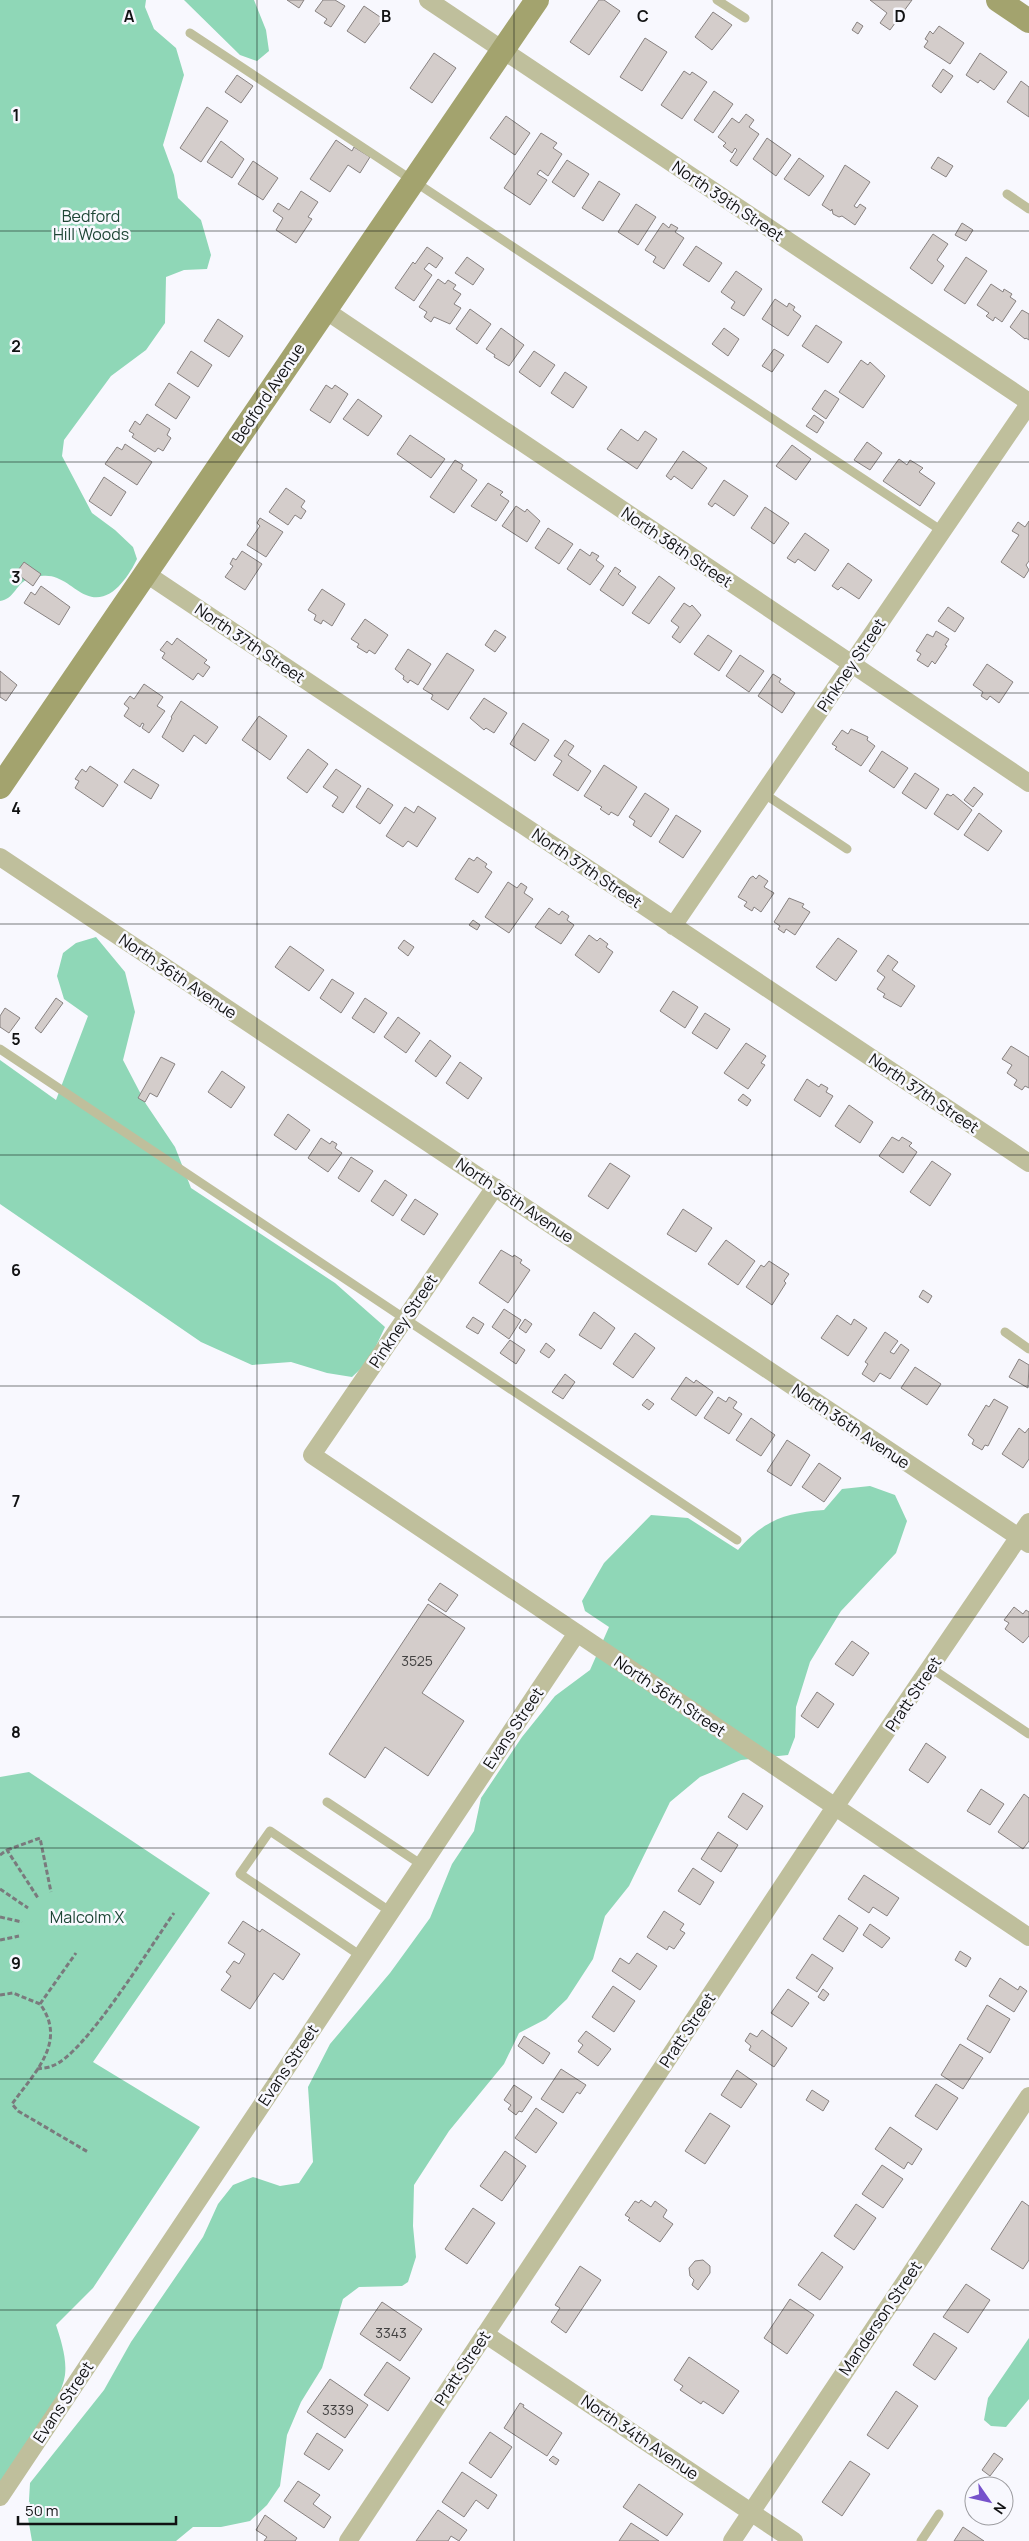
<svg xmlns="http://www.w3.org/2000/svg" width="1029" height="2541" font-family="Manrope,sans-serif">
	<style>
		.green { fill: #8fd7b7 }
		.building { fill: #d4cdcb; stroke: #888281 }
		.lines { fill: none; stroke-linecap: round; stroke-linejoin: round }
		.path { stroke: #7a7a7d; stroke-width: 3; stroke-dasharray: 5 2.5; stroke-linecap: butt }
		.lane { stroke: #bfbf9c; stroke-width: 9 }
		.street { stroke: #bfbf9c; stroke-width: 18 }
		.secondary { stroke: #a3a36e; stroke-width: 24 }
		.grid { fill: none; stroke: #111213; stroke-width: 1; stroke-opacity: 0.55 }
		.labels { text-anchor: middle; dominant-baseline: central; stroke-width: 5; stroke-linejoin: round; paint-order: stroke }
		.number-label { font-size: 14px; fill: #424141 }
		.street-label { font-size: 16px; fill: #111213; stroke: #f8f8fe }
		.park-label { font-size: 16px; fill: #1d4535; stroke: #f8f8fe }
		.grid-label { font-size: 16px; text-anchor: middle; font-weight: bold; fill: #111213; stroke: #f8f8fe; stroke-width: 5; stroke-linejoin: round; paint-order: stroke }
	</style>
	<rect width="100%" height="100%" fill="#f8f8fe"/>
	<path class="green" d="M0,0H146L145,7L154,29L176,48L184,75L163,145L174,175L178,198L201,220L211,255L207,269L184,270L166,277L165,323L146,350L111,376L64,440L62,456L92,513L115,530L133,547L137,559C129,576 110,606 86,595C72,589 60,573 41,576C37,577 30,578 26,580C15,586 14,599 0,601Z
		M184,0H254L266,30L269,51L257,61L240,55Z
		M96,937L125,972L135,1012L123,1060L146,1104L175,1147L191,1188L335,1283L385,1327L369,1361L352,1377L327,1373L291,1362L252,1365L201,1342L0,1204V1060L56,1100L88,1016L64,999L57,976L63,953L76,943Z
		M870,1486L895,1495L907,1521L896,1553L841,1611L810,1662L796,1707L795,1737L788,1755L741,1760L700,1777L670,1802L629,1886L605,1916L593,1959L567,1999L546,2019L519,2033L504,2064L449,2131L414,2185L413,2226L416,2257L408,2282L402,2286L359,2287L343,2299L322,2368L301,2402L287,2435L280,2486L267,2505L250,2521L221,2527H193L176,2541H32L28,2518L30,2483L104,2390L131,2342L203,2237L218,2204L233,2185L253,2177L280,2186L299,2183L313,2162L308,2087L330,2044L390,1973L430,1918L452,1864L474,1831L481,1798L522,1737L555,1696L590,1670L609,1627L585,1611L582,1601L604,1563L651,1515L688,1518L738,1550C764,1520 785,1513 824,1510L842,1489Z
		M29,1772L210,1893L93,2062L200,2127L93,2288L56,2325C61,2340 67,2359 65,2375C61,2404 17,2462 0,2489V1777Z
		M1029,2338V2399L1006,2427L991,2426L984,2420L988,2398Z"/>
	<path class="building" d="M287,0H304L299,8Z
		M323,0H335L345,6L331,27L324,23L327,19L315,11Z
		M599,0H604L620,11L589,55L570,42Z
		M870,0H912L890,30L880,23L887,13Z
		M364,6L383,19L365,43L347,31Z
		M713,12L732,25L712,50L695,37Z
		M857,22L863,26L858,34L852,30Z
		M939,26L964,43L950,64L924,47L928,41L925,39L930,31L933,34Z
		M645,38L667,52L642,91L620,77Z
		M434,53L456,68L432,103L410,88Z
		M980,53L1007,72L994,90L980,80L978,83L966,75Z
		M943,69L953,76L941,93L932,86Z
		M684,71L690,75L692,72L707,82L682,119L661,105Z
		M237,75L253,86L241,103L225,92Z
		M1021,81L1029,87V117L1007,102Z
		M714,91L733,104L713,133L694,120Z
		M207,107L228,121L201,162L180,148Z
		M746,114L754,120L749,127L759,134L737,166L730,161L737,150L735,148L732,153L723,146L726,143L718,137L732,118L739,123Z
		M506,116L530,133L515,155L490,138Z
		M541,133L557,143L553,148L562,154L548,176L540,170L537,174L547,180L530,205L504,188Z
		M767,138L791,155L776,176L753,159Z
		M336,140L352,151L354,147L370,157L360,173L348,165L330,192L310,179Z
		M221,141L244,159L232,178L207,162Z
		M938,157L953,166L946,177L931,168Z
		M799,158L824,176L809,196L784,179Z
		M567,160L589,174L574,197L552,182Z
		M253,161L278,178L263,200L238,184Z
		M845,165L870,182L854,206L857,208L860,204L866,208L855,225L842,216L839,217L833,214L832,209L831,211L822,205Z
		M599,181L620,194L603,221L582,208Z
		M301,191L318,202L308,217L312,219L296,243L276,230L283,218L273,211L278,203L289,210Z
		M636,204L656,217L638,245L618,232Z
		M663,223L669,228L671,224L678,228L675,232L684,238L664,269L653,262L656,257L645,250Z
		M962,223L973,230L966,241L955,235Z
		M933,234L948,244L937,260L944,266L932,284L910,268Z
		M696,246L722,263L709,282L683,265Z
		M427,247L443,258L436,268L429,263L424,269L432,275L414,301L395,288L413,262L415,264Z
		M467,257L484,269L473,285L455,273Z
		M966,257L987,271L965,304L944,290Z
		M736,271L762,289L744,316L731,308L735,302L721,292Z
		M438,279L445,284L448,280L456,285L453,289L461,294L454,304L461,308L450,324L434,317L431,322L424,317L427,312L419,307Z
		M991,284L1003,292L1004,289L1012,294L1010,297L1016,301L1002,322L995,317L993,321L986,316L989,313L977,305Z
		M775,299L787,307L789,303L795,307L793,310L801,316L788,336L762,319Z
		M470,309L491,324L477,344L456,329Z
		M1022,310L1029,314V340L1026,338L1025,339L1010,327Z
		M218,319L243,336L229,357L204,341Z
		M816,325L842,342L828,363L802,346Z
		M501,328L524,345L509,366L494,357L495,355L486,349Z
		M724,328L739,339L728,356L712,344Z
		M774,349L784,355L772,372L762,366Z
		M191,351L212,365L198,387L177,373Z
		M534,351L555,365L540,387L519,372Z
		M861,360L868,365L870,362L885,376L863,408L839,392Z
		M565,372L587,387L573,408L551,393Z
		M169,383L190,397L176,419L155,405Z
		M326,385L332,389L335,385L348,394L330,423L310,410Z
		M825,390L839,399L826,419L812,409Z
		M358,399L382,416L368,436L343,419Z
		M147,414L170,429L167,435L171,438L163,451L158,448L155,452L132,437L134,434L129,431L135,421L140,425Z
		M814,415L824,422L817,433L806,426Z
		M621,429L638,441L645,431L657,439L637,469L607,449Z
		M410,435L445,459L431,478L397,454Z
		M867,442L882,453L870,470L854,460Z
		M125,444L152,462L137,485L105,464L117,447L122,450Z
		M792,445L811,459L796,480L776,466Z
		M683,451L707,468L692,489L674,476L671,480L666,476Z
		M899,459L907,465L910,460L923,468L919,472L935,483L920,506L883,481Z
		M455,460L463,465L461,469L477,480L454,513L430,497Z
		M104,477L126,492L111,516L89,501Z
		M724,480L748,496L734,516L715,503L712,507L708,504Z
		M488,483L503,492L500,495L509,501L496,521L471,506Z
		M286,488L305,501L301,507L306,511L301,519L295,515L288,525L269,512Z
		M516,506L525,512L527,509L540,521L527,542L502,526Z
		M765,507L789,523L774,544L751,528Z
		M260,518L283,532L266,557L247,545L260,526L257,523Z
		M1029,521V561L1026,565L1029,570L1024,578L1001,562L1019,535L1012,531L1018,522L1025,527Z
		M548,528L573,544L559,564L535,548Z
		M805,533L829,550L815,571L798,559L795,563L787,558Z
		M580,549L590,556L592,552L599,556L596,560L604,566L590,585L567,569Z
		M242,551L262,564L245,590L225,577L233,566L230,564L233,558L236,560Z
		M24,562L41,574L33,586L16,573Z
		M848,563L872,580L859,599L841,587L838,590L832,586Z
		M615,567L621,571L618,574L636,587L623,606L600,590Z
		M659,576L675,588L649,624L632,613Z
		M41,586L70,607L59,625L24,603L31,592L35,595Z
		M322,589L345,604L332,626L323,620L321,624L314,620L316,615L308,610Z
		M684,603L690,607L692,605L701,615L680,643L672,637L679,627L671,621Z
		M948,607L964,618L955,632L938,621Z
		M365,619L388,635L375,654L369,650L367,653L357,647L359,644L351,639Z
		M495,630L506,637L495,652L485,645Z
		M936,631L949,639L945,645L947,646L935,664L932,661L928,667L917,660L921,654L916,651L927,634L933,637Z
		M708,635L732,651L719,671L694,654Z
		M177,638L207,660L204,663L210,667L203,677L198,673L193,680L162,658L165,653L160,650L167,641L172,645Z
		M408,649L431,664L418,685L410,680L408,683L403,679L404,676L395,669Z
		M447,653L474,670L448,710L431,699L433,695L423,689Z
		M740,655L764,671L749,692L726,676Z
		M987,664L1013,682L999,703L990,696L987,700L981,696L983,692L973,685Z
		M0,671L17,685L6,701L0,697Z
		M773,674L781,679L779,682L795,693L782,713L758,696Z
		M144,684L163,697L157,706L165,711L149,733L142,728L144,724L142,723L140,727L124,716L129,708L124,704L130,696L134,699Z
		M484,698L507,713L494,733L486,728L484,730L470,718Z
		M181,701L218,727L206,744L194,735L183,752L162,737L172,718L171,717Z
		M259,716L287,736L270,760L242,740Z
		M523,723L549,740L535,761L510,744Z
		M851,729L868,737L867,740L875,746L861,766L835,749L837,747L832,744L842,730L848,734Z
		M565,740L574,746L568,755L591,771L578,791L553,775L562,761L554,756Z
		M308,749L328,764L307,793L287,778Z
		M882,751L908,768L894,788L869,771Z
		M604,765L637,787L618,816L611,812L609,815L600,809L602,807L584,796Z
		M90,766L118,785L103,807L75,788L79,781L75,779L82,769L86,772Z
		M133,769L159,785L151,799L124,782Z
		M336,769L361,786L343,813L332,806L338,797L323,787Z
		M915,773L939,789L926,809L902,793Z
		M974,787L983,794L973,807L964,800Z
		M368,788L393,805L380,824L356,807Z
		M645,793L669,809L651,837L633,825L635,821L629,817Z
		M947,794L951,796L953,794L972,810L958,830L934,814Z
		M418,806L436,818L417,847L408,841L403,847L386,836L405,807L414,813Z
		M979,813L1002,831L988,851L964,835Z
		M676,815L701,831L683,858L659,842Z
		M477,857L487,864L485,867L492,872L478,893L455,879L469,858L474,861Z
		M759,875L768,881L764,887L774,893L761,912L754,907L752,911L744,906L747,902L738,897L750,878L753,876L756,879Z
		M508,882L517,888L521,883L527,887L524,893L533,899L509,933L485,917Z
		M789,898L804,904L802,907L810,912L795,935L786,929L784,933L778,929L780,926L774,922Z
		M549,908L559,915L562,911L569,916L567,920L574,925L561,944L535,927Z
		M473,920L480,925L477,930L469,925Z
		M589,935L597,941L600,938L608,944L606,947L613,952L599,973L575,955Z
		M838,938L857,951L836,981L816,967Z
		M404,940L414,947L408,956L398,948Z
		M290,946L324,970L309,991L275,967Z
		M888,955L898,962L892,970L915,986L901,1007L883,997L885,994L877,989L885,977L877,971Z
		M332,979L354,993L341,1013L320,998Z
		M673,991L698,1007L685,1028L660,1011Z
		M56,998L63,1003L41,1033L35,1028Z
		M365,998L387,1013L374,1033L352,1018Z
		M5,1008L20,1018L9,1033L0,1027V1016Z
		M705,1013L730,1029L717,1049L692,1033Z
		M398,1017L420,1033L406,1053L384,1037Z
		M430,1040L451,1056L436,1077L415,1061Z
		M746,1043L766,1056L761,1063L765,1065L748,1089L724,1073Z
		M1011,1046L1029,1057V1088L1025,1086L1022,1090L1014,1085L1017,1080L1007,1073L1012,1065L1002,1059Z
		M161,1057L175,1064L157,1097L150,1093L145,1102L138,1098Z
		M460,1062L482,1078L468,1099L446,1083Z
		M222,1071L245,1087L231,1108L208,1092Z
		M807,1079L819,1087L821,1084L828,1088L826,1092L833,1096L820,1117L794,1100Z
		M743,1094L751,1100L747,1106L738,1100Z
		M849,1105L873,1122L860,1143L835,1126Z
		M288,1114L310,1130L296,1150L274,1135Z
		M892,1137L899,1141L902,1137L912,1143L909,1146L917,1152L903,1173L879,1156Z
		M321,1138L330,1144L332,1141L337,1144L335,1148L342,1153L328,1172L308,1158Z
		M351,1157L373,1171L359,1192L338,1178Z
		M932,1161L951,1174L930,1206L910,1192Z
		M610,1163L630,1176L608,1209L588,1196Z
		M385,1180L407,1195L393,1216L371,1201Z
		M415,1199L438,1214L424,1235L401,1220Z
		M683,1209L712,1228L696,1252L667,1234Z
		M726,1240L755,1261L738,1285L708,1264Z
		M501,1250L513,1257L514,1255L522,1260L520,1263L530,1270L508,1303L479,1283Z
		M769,1261L789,1274L784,1281L786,1283L772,1305L746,1287L761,1265L764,1267Z
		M923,1290L932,1296L928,1303L919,1297Z
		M504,1309L521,1320L509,1339L492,1327Z
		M594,1312L615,1328L601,1349L579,1335Z
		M837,1315L851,1325L854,1319L867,1328L848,1356L821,1338Z
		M473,1317L484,1324L478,1334L466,1327Z
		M525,1319L532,1324L526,1333L519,1328Z
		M885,1332L898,1341L890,1352L894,1354L901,1344L909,1350L890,1379L880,1373L874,1382L862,1374L868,1364L865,1362Z
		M635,1333L655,1348L633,1378L613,1364Z
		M510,1340L525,1350L516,1364L500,1353Z
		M546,1343L555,1350L549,1358L540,1352Z
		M1019,1359L1029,1365L1028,1388L1009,1377Z
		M915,1367L941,1384L927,1405L901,1388Z
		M565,1374L575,1382L563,1399L552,1392Z
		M686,1377L694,1383L696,1380L713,1392L696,1416L671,1399Z
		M718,1397L726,1402L729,1397L737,1402L733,1408L742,1414L729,1434L704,1418Z
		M647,1399L654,1404L649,1410L642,1405Z
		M994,1399L1008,1407L988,1446L985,1445L982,1450L972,1444L974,1440L968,1435L986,1405L989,1407Z
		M751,1418L775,1435L761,1456L736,1440Z
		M1019,1428L1025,1433L1029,1428V1459L1023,1468L1002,1454Z
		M787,1440L810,1455L791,1486L767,1471Z
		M819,1463L841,1478L824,1502L802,1487Z
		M440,1583L458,1595L446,1612L428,1600Z
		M428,1604L465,1628L422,1693L464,1721L428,1776L385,1747L365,1778L329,1754Z
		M1014,1607L1023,1614L1026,1610L1029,1612V1636L1023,1643L1005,1629L1009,1623L1004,1620Z
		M852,1641L869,1653L853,1676L835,1664Z
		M817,1692L834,1704L818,1728L801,1716Z
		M926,1743L946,1757L928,1783L909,1770Z
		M981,1789L1004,1804L990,1825L967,1811Z
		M743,1793L763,1806L747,1830L728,1817Z
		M1024,1794L1029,1798V1841L1023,1849L998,1832Z
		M718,1832L738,1845L721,1872L701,1859Z
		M693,1868L714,1882L700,1905L678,1891Z
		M864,1875L899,1898L887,1916L873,1907L869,1913L848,1899Z
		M664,1911L684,1924L680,1930L685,1933L674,1949L669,1946L667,1950L647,1937Z
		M839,1915L858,1928L843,1952L823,1939Z
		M243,1921L260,1932L262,1929L300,1954L283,1980L274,1973L250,2009L221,1990L231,1976L226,1972L234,1961L239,1964L245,1954L228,1943Z
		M870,1924L890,1938L882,1948L863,1935Z
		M960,1951L971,1958L966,1967L955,1960Z
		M637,1953L657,1966L640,1990L612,1971L620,1958L629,1964Z
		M812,1954L833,1968L817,1992L796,1978Z
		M1000,1978L1018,1990L1020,1986L1027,1991L1014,2012L989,1996Z
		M613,1986L635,2001L614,2032L592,2017Z
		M788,1989L809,2003L792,2027L771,2013Z
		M823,1989L829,1994L824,2001L818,1997Z
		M987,2005L1010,2019L990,2053L967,2039Z
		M762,2030L787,2048L774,2067L749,2050L751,2046L745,2041L750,2033L757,2037Z
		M586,2031L611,2049L598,2066L578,2052L583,2045L578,2041Z
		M524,2036L550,2053L543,2064L518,2046Z
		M960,2044L983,2058L963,2089L941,2075Z
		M561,2069L586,2085L580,2094L577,2092L563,2113L541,2099Z
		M737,2070L757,2084L741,2108L721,2095Z
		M936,2084L958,2098L937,2130L915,2116Z
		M514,2085L532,2097L522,2112L519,2111L516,2115L508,2109L511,2105L504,2100Z
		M812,2090L829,2101L823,2111L806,2100Z
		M536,2108L557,2123L536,2153L515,2138Z
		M710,2113L730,2126L705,2164L685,2151Z
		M890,2127L922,2149L912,2165L908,2162L904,2169L875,2149Z
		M505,2151L526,2166L502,2201L480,2186Z
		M882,2165L903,2179L883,2208L862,2194Z
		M641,2200L651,2207L655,2201L667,2210L663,2217L673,2224L660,2242L628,2220L630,2218L625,2215L635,2201L639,2203Z
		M1022,2201L1029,2206V2260L1023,2269L991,2249Z
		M856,2204L876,2218L854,2250L834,2236Z
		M473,2208L495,2223L467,2264L445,2249Z
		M822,2252L843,2267L820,2300L798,2285Z
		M703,2260L710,2266V2273L698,2290L692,2285L694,2280L690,2276L689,2268L695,2261Z
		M580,2266L601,2280L566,2333L551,2322L560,2308L555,2305Z
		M966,2284L990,2300L968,2333L943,2317Z
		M790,2299L814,2315L787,2354L764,2338Z
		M382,2302L422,2329L400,2361L360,2334Z
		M934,2333L957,2348L935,2380L913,2365Z
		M689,2357L739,2391L723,2414L703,2401L701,2404L680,2390L683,2386L674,2380Z
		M387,2362L410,2378L388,2411L364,2395Z
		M330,2379L368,2405L345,2438L307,2412Z
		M896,2391L918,2406L888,2449L867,2435Z
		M520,2403L524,2405L523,2407L562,2433L547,2456L504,2428Z
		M490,2432L512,2447L491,2478L469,2463Z
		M317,2433L343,2450L329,2470L304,2454Z
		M994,2453L1003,2459L990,2476L982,2470Z
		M553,2456L559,2460L556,2465L549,2460Z
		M850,2461L870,2474L842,2516L822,2502Z
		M462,2472L497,2495L488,2509L476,2500L464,2517L442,2502Z
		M298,2481L320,2495L313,2504L331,2517L324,2528L284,2501Z
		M639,2484L683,2514L667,2536L623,2507Z
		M438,2510L467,2530L459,2541L451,2536L448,2541H416Z
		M265,2515L297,2538L295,2541H264L267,2537L256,2530Z
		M631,2523L659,2541H619Z
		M963,2527L984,2541H954Z"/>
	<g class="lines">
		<path class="path" d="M7,1850L40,1838L51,1892
			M0,1855L7,1850L38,1898
			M0,1889L28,1908
			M0,1917L22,1922
			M0,1940L19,1936
			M0,1995L13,1993L40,2004C68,2042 34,2073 12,2104L18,2111L88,2152
			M40,2004L76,1953
			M37,2069C42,2068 48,2068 52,2066C85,2055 151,1945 174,1913"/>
		<path class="lane" d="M717,0L745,18
			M190,33L942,531
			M1007,194L1029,209
			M763,793L847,849
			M0,1049L737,1540
			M1005,1332L1029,1349
			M931,1668L1029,1734
			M327,1802L422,1865
			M361,1956L240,1874L270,1831L391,1912
			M921,2541L939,2514"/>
		<path class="street" d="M428,0L1029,402
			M325,310L1029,783
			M145,573L1029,1163
			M0,857L1029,1544
			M673,926L1029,404
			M495,1187L312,1455L1029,1937
			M485,2334L794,2541
			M0,2497L577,1633
			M348,2541L835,1807L1029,1522
			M732,2541L1029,2096"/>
		<path class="secondary" d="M998,0L1029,21
			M0,787L537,0"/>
	</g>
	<path class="grid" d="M257,0V2541M514,0V2541M772,0V2541M0,231H1029M0,462H1029M0,693H1029M0,924H1029M0,1155H1029M0,1386H1029M0,1617H1029M0,1848H1029M0,2079H1029M0,2310H1029"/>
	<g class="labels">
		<g class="number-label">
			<text x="417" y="1660">3525</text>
			<text x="391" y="2332">3343</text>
			<text x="338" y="2409">3339</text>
		</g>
		<g class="street-label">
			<text transform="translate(728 201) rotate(34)">North 39th Street</text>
			<text transform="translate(268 393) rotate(-56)">Bedford Avenue</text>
			<text transform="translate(677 547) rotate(34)">North 38th Street</text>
			<text transform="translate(250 643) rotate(34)">North 37th Street</text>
			<text transform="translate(851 665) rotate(-56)">Pinkney Street</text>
			<text transform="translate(587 868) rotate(34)">North 37th Street</text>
			<text transform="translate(178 976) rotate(34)">North 36th Avenue</text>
			<text transform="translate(924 1093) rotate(34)">North 37th Street</text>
			<text transform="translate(515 1200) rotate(34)">North 36th Avenue</text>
			<text transform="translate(403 1321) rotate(-56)">Pinkney Street</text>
			<text transform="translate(851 1426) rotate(34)">North 36th Avenue</text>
			<text transform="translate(913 1694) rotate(-56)">Pratt Street</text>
			<text transform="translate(670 1696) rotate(34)">North 36th Street</text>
			<text transform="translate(513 1728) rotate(-56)">Evans Street</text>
			<text transform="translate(687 2030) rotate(-56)">Pratt Street</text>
			<text transform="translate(288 2065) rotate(-56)">Evans Street</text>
			<text transform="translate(880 2318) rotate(-56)">Manderson Street</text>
			<text transform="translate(462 2368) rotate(-56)">Pratt Street</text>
			<text transform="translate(63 2402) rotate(-56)">Evans Street</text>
			<text transform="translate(640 2437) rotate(34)">North 34th Avenue</text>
		</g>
		<g class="park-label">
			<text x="91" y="216">Bedford<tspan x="91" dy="18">Hill Woods</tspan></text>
			<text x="87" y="1917">Malcolm X</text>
		</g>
	</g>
	<g class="grid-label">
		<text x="129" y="22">A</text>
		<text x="386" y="22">B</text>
		<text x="643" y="22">C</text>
		<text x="900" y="22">D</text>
		<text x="16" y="121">1</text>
		<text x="16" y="352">2</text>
		<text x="16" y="583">3</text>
		<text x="16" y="814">4</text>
		<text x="16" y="1045">5</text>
		<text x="16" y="1276">6</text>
		<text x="16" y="1507">7</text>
		<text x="16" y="1738">8</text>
		<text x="16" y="1969">9</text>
	</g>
	<g transform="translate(989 2501) rotate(124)"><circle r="24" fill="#f8f8fe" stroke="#9c9ca0"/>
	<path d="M0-4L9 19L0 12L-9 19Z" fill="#7652cb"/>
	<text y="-8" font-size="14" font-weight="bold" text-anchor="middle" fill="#111213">N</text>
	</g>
	<path d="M18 2516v8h158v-8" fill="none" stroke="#111213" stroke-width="2.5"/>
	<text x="25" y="2516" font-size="15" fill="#111213" stroke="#f8f8fe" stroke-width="4" paint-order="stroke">50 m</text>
</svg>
